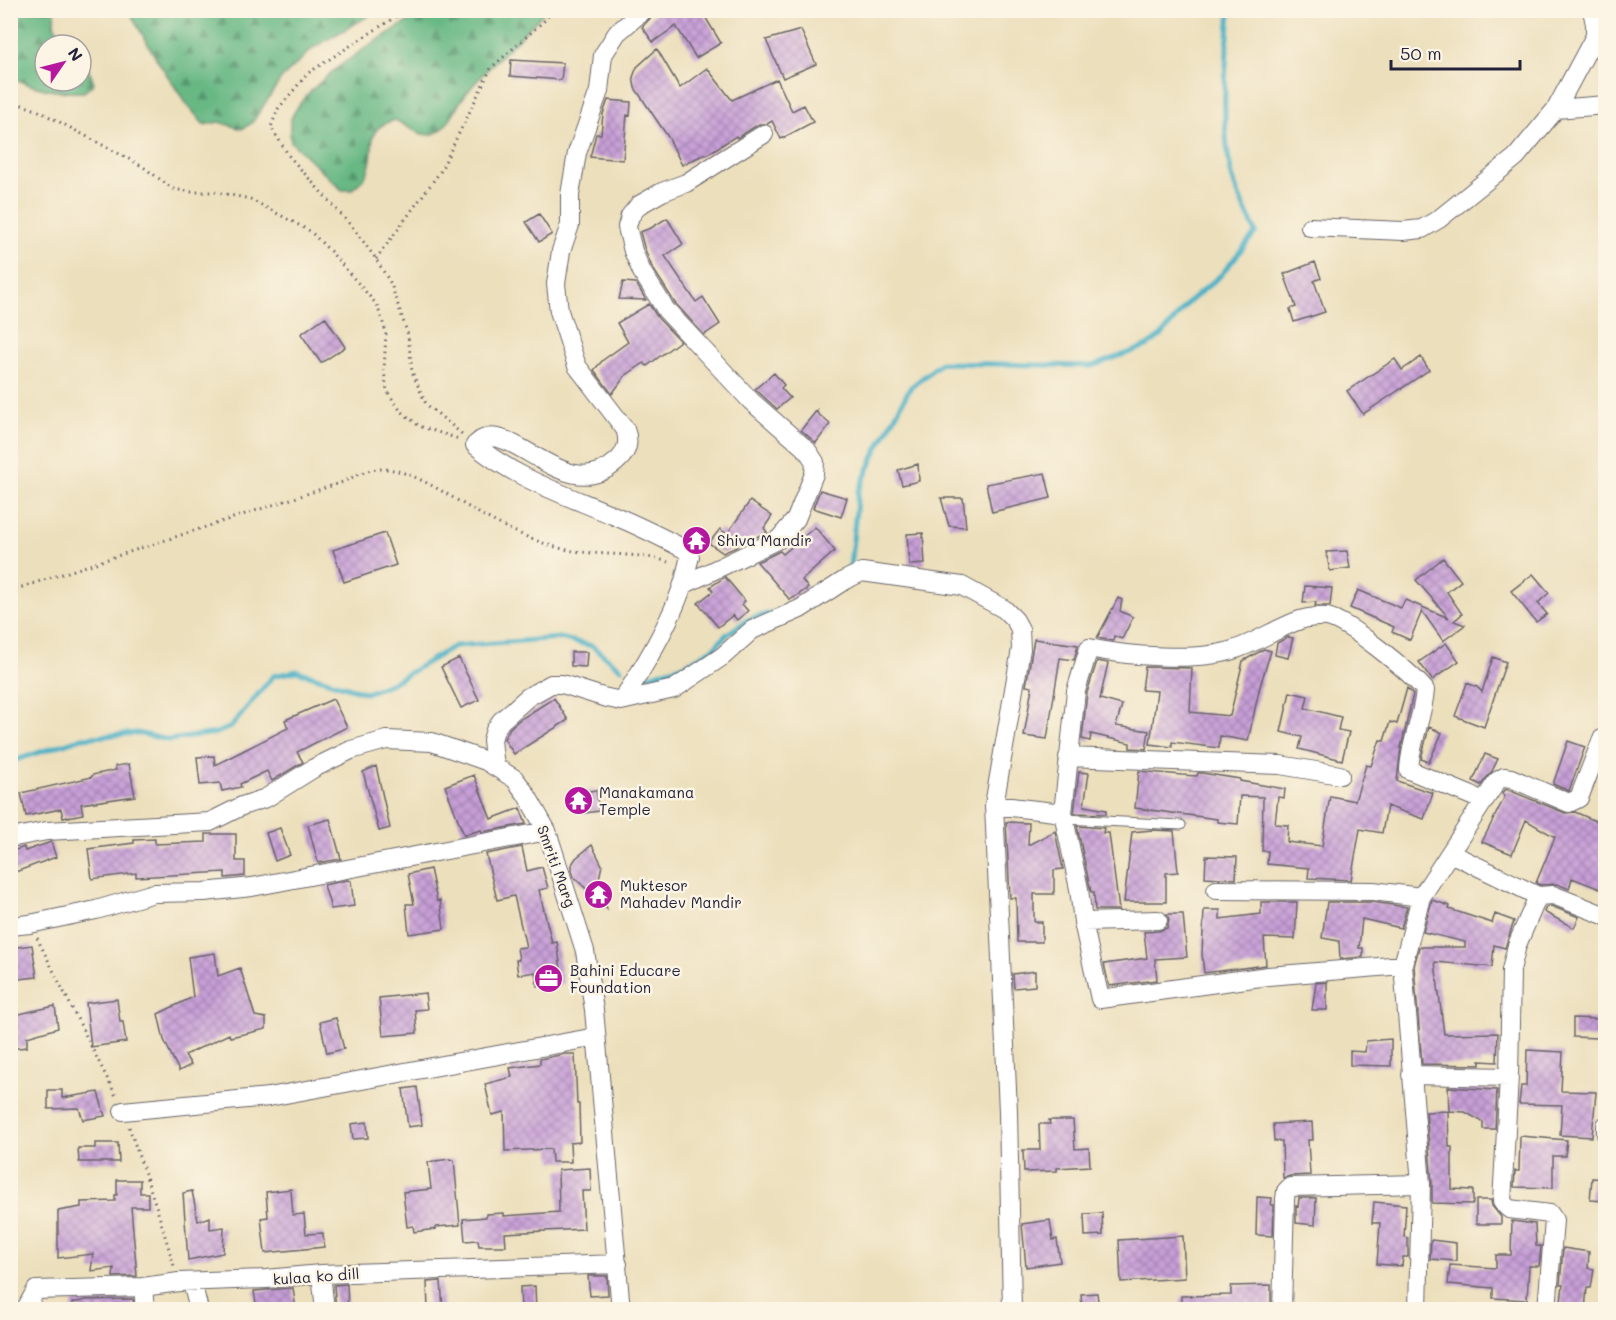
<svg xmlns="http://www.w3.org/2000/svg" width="1616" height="1320" font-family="Mali,sans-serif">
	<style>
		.forest { fill: url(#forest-firs); stroke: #446d60; stroke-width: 1.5 }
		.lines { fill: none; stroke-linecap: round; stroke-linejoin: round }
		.stream { stroke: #48b1c6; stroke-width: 5 }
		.building { fill: url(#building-cross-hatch) }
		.service-casing { stroke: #696468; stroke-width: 11 }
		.minor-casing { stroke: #696468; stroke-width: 20 }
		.path { stroke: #696468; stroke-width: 3; stroke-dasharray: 1.5 4.5; stroke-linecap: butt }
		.service { stroke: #fff; stroke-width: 9 }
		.minor { stroke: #fff; stroke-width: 18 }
		.labels { text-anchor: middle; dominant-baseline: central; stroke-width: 5; stroke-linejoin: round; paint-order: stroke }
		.poi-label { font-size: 15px; fill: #22223b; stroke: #fcf5e5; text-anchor: start }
		.street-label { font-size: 15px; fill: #22223b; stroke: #fcf5e5 }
	</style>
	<defs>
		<pattern id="forest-firs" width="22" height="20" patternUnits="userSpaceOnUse" patternTransform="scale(1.5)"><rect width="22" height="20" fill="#67b884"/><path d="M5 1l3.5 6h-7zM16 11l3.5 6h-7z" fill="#54956d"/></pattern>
		<pattern id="building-cross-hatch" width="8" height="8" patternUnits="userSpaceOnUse" patternTransform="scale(1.5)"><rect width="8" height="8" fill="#c79fd7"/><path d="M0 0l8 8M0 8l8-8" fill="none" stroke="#a181b0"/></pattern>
	</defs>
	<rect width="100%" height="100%" fill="#fcf5e5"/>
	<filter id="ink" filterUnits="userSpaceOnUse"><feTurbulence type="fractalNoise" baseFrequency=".0167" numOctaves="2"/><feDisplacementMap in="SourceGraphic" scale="12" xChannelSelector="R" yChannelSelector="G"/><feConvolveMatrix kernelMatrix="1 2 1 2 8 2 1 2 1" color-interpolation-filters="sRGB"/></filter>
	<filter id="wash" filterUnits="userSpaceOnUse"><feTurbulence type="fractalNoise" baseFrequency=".008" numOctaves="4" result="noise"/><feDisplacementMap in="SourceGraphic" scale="24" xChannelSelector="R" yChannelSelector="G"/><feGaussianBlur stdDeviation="1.35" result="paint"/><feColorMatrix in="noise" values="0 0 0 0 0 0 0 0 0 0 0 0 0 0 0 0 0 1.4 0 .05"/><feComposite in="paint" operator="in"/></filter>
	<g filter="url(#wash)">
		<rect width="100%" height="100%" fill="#ecdfbc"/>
		<path class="forest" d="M11,10L55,11L54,25L68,45H45V81H81V61L88,68L94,83L84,92C59,93 33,89 11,76Z
			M129,11H377L313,48L281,79L252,123L242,129L219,122L204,125L185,102L156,58Z
			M425,11H545C518,41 486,67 462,99C453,112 448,129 433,134C421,138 406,125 395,120C360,129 379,149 367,173C364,180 357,185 351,190H342L291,142C290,135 289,126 291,119C308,78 388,34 425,11Z"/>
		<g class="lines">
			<path class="stream" d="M841,574L850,567L858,492L875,454L910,388L941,363L1092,366L1147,346L1162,335L1188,303L1221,275L1256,232C1247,213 1236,194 1231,172C1220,120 1226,63 1230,10
				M649,676L685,665L713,649L726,635L747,620L771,613
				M10,762L82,738L137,733L169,740L216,733L231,727L273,676L297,671L366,693L392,683L455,646L560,638L592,646L621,669"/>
		</g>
		<g id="blocks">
			<path class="building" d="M658,10H701L721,43L696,58L676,26L653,42L642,27Z
				M801,30L816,64L783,78L766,40Z
				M657,49L680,88L707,68L732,100L777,79L792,111L804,105L813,122L781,139L772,121L767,124H759L737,138L736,136L706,155L705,154L682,165L668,137L635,88L633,77L637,67Z
				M511,60L563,63L561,80L510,76Z
				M608,100L631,102L630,116L627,115L623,160L590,157L596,134H601L603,114Z
				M539,214L552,234L539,242L526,222Z
				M667,218L683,244L665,256L696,302L703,297L720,324L704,335L675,303L652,267L644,247L640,232L651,228Z
				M1315,262L1321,278L1314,281L1325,312L1294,322L1290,309L1296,307L1284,274Z
				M623,282L636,283L646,300L619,299Z
				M649,304L658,318L680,341L647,366L644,363L625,376L612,394L594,370L603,360L628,342L617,323Z
				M325,317L345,347L321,363L301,334Z
				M1421,357L1429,370L1363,414L1347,391L1395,359L1402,370Z
				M774,373L784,385L781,388L790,398L777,409L755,389Z
				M817,410V413L830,424L816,443L801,430Z
				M918,464L919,481L902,485L898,470Z
				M1045,473L1051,498L992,512L986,484Z
				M820,490L847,498L841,517L813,508Z
				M941,498H963L966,527L949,526Z
				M750,501L772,516L764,528L767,532L742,544L740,542L737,547L723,553L709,543L720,529L727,534Z
				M815,527L835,551L802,580L808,588L790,600L757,562L780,551L783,554Z
				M385,533L396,565L344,582L333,550Z
				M923,533L925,564L909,565L907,534Z
				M1347,551L1350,568L1330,571L1326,552Z
				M1443,558L1461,581L1447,592L1462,614L1454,621L1465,625L1443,641L1422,611L1410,640L1392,632L1394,627L1350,608L1358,590L1401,608L1405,600L1449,618L1416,580Z
				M1533,574L1549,593L1538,603L1547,614L1536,622L1511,591Z
				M725,577L745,601L742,604L748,611L737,620L733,615L718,627L698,603L713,591L710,587Z
				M1305,586L1332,588L1330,606H1315L1316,602L1303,603Z
				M1118,598L1122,600L1120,611L1133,617L1122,639L1114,636L1113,641L1097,638Z
				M1288,637L1293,638L1288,658L1275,655L1277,643Z
				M1034,639L1078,645L1074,660L1060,658L1047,739L1024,736L1032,687L1026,686Z
				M1446,643L1459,661L1432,680L1419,662Z
				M1264,649L1271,651L1260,686L1248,741L1220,736L1219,748L1172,742V747L1150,744L1157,691L1142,690L1145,667L1192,668L1190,712L1230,716L1243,661Z
				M571,652H587L586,667L571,666Z
				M1493,657L1506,662L1484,727L1455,716L1467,683L1477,687L1482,692Z
				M459,658L479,700L461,708L441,667Z
				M1097,661L1108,663L1100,699L1122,705L1116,726L1149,731L1146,749L1130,748V743L1091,734L1090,741L1082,739L1087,693Z
				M1407,688L1413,694L1401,748L1397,781L1433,793L1424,819L1387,806L1382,833L1360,829L1351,880L1308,878L1309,868L1267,864L1268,851H1262L1263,797L1240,796L1238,824L1217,822V819L1135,808L1139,771L1182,775L1197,776L1198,773H1202L1240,779V781L1285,789L1284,798L1278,797L1275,824L1288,825L1287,842L1322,846L1330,796L1355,801L1366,765L1371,766L1380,740L1384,741L1390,722L1397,724Z
				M1290,692L1308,696L1305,708L1341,717L1338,730L1349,732L1342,760L1299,749L1302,737L1281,732Z
				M554,698L568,720L514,754L504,739L510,728L519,720Z
				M333,699L347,727L297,752L303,762L272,781L267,771L240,784L241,787L222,791L220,783L200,785L197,757L214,756L215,765L288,728L285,720Z
				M1429,727L1442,733L1429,762L1421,759Z
				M1568,741L1585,747L1569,791L1553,784Z
				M1485,754L1498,759L1492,771L1481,785L1473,781Z
				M129,764L135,796L81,804L83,814L63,818L61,809L26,816L21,793L92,777V775L116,770L115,766Z
				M376,766L390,828L379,831L363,772Z
				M1079,772L1089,773L1084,806L1106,810V814L1074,813Z
				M474,775L491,819L520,808L526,824L482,832L481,830L464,835L445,786Z
				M1506,789L1565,813L1575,812L1605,825V891L1572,878L1569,889L1557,884L1540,885L1536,883L1555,837L1526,820L1512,854L1482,842L1505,796L1502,794Z
				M596,790L599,811L585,813L582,792Z
				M330,819L341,859L318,863L308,825Z
				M1006,822L1029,823L1028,845L1055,831L1063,869L1054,870V894H1034V922H1042V942H1017L1016,898H1010Z
				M1077,826L1104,828L1103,833H1109L1119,910H1095L1094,892H1091Z
				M280,828L290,855L275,861L266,833Z
				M1152,830L1174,831L1178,872L1166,873V902H1124L1132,832Z
				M206,834H236V861H245V876L225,878V872L136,877V873L92,879L88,849L134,843V840L155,839V844L206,842Z
				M51,842L56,857L10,874V852L24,847L25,851Z
				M592,845L602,865L599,879L607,909L574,877L572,871V864L576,858Z
				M522,847L527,871L542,867L548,888L539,890L552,943L557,942L563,984L537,986L535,972L518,975L516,960H519L517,948L526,947L514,896L497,900L486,854Z
				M1206,856L1237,857L1236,879L1205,877Z
				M430,869L437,901L440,900L444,929L409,934L406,904H414L408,874Z
				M347,880L351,881L354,906L331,909L324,885Z
				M1432,900L1450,906L1449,909L1492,923L1495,914L1514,921L1505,948L1494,945L1492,967L1435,962L1444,1034L1498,1033L1497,1062L1480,1061V1065L1422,1064L1414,966L1419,947H1465V942L1423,932Z
				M1261,902H1297L1295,939L1264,938L1266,965L1204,973L1202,954L1204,910H1220V919L1261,914Z
				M1327,902H1372L1407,907L1401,928L1362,919L1359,948H1363V957L1340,959L1339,941L1322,938Z
				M1551,906L1579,917L1574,928L1544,912L1546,907Z
				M1167,914H1183L1187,957L1155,959L1157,980L1109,986L1104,964L1147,958L1144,932L1159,931L1167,928L1169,920Z
				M32,945L37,977L10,980V948Z
				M215,953L218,976L240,968L255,1016L266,1018V1029L230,1037L229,1034L185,1055L191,1065L179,1071L164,1040L158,1014L193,997L188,957Z
				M1035,971V986L1014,988L1013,974Z
				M1327,982V1010H1312L1316,983Z
				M425,993L427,1009L415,1010L417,1033L383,1036L379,998Z
				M117,999L120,1022H123L126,1042L91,1047L86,1003Z
				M55,1006L58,1028L27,1037V1047L10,1049V1016Z
				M336,1018L344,1049L327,1053L320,1022Z
				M1573,1018L1599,1019L1598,1038L1573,1037Z
				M1391,1039V1066L1350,1065V1051L1365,1052L1366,1041Z
				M1527,1050L1563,1052L1561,1091L1596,1092L1592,1137L1560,1135L1562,1105L1519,1104L1521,1086H1526Z
				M565,1054H575L577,1104H579L580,1142L570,1143L571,1162H552L551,1149L505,1151L504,1112L492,1115L485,1084L512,1077L510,1068L540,1064V1059Z
				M417,1087L422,1125L408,1127L403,1089Z
				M1448,1087L1497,1090L1495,1129H1483V1122L1465,1112L1449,1111Z
				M48,1090H62V1098L98,1092L105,1116L83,1120L79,1108L48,1109Z
				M1448,1111L1449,1147H1452V1189L1473,1190V1204L1432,1203V1183L1426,1112Z
				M1049,1120H1073L1075,1149L1089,1148L1090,1166L1057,1168V1171L1024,1172L1023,1150H1040L1039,1124H1050Z
				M367,1122L368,1138L353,1139L351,1124Z
				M1312,1122L1313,1140H1308L1310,1175L1290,1176L1283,1178L1282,1141H1274L1273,1124Z
				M1520,1136L1567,1140L1565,1156H1553V1188L1514,1187L1515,1171H1519Z
				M95,1143H118L119,1162H79L78,1148H95Z
				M450,1159L454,1160L460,1225L436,1227V1229L414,1232L413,1226L407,1227L403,1192L431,1189L428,1162Z
				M590,1168L591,1191H582L584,1229L505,1233L506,1246H479L478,1240L465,1241L463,1219L486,1217V1214L504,1213V1216L559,1212L558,1170Z
				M1592,1178L1605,1179V1201L1590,1200Z
				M117,1180H140V1193H148V1207H131L137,1276L113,1277L114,1268L91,1271L93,1254L58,1258V1211L81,1207V1202L115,1201V1195H117Z
				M291,1189L293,1215L304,1214L306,1234L323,1233L324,1247L265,1253L261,1218L268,1217L266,1192Z
				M192,1191L198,1221L210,1217V1229L224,1227L223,1253L188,1260L183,1193Z
				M1257,1197L1272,1198L1271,1205H1274L1273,1236L1256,1235Z
				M1299,1198H1316L1315,1225L1296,1223V1206L1298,1207Z
				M1476,1200H1491L1492,1206L1501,1217V1224H1476Z
				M1374,1202L1406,1205L1404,1237L1408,1238V1257H1403L1402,1266L1377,1264L1380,1223H1372Z
				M1102,1213L1103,1235L1085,1236L1084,1214Z
				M1050,1220L1053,1240L1057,1239L1060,1262L1026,1267L1022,1224Z
				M1512,1221L1535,1224L1536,1246H1541L1539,1266H1529L1527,1300L1493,1298V1288L1448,1284L1450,1265L1496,1268V1255H1511Z
				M1183,1236L1185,1278L1121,1282L1119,1240Z
				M1431,1240L1456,1243V1261L1430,1259Z
				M1563,1248L1589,1252L1588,1268L1594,1269L1591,1288H1587L1585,1310H1560L1563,1285H1560Z
				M588,1276H607L608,1295L590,1296Z
				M441,1281L443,1310H428L427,1282Z
				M347,1284L348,1310H336L334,1285Z
				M1271,1285V1307L1181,1310V1296L1231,1295V1286Z
				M535,1286L536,1310H521L520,1287Z
				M293,1288L296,1310H257L254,1291Z
				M1097,1293L1099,1310H1082L1081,1294Z
				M133,1299L134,1310H73L72,1303L86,1300Z"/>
		</g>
	</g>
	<g filter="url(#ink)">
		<use href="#blocks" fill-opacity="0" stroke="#696468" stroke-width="1.5"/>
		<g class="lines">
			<defs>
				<path id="service" d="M1065,819L1181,825"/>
				<path id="minor" d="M1556,109L1606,105
					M1310,227L1403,231L1422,229L1439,219L1516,157L1556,109L1595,36V24L1592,10
					M683,585L779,539L796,519L814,474L815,462L807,450L751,401L666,310L642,272L633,251L627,227L630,216L639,205L662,192L686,183L764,134
					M621,701C643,670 672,619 683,584C686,575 687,566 690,557L686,550C663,538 639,526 615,516C566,495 516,479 475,445C478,443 480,440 483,439C516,425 568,505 616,462C627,453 630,442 625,429L577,366L559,311L556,284L561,251L570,225V195L577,153L599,91L603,55L617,33L644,10
					M1068,757L1280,765L1340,775
					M495,767L492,740L495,730L501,721L528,697L551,684H562L603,697L621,701L674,689L723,656L752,630L800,609L845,580L862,572L962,586L1004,609L1015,620L1020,629L1021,649L994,805L1008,1111L1012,1310
					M994,805L1063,813
					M10,838L47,831L210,822L242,806L266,798L314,768L351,750L386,740L432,742L486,761L515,779L526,794L547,831L585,951L594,1010L621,1310
					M1450,853L1538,896
					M1216,890L1373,891L1421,897
					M1083,922L1158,920
					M10,926L30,924L96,910L154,893L204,892L252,887L547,831
					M1403,965L1268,976L1100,999L1083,922L1079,889L1063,813L1076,691L1089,648C1127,656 1196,662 1233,650C1256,643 1277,628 1300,620C1306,618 1320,616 1327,617C1348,621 1410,672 1425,690C1423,717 1410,743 1409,770L1484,801
					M1411,1075L1509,1077L1511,970L1517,945L1538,896L1553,895L1606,916
					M1509,1077L1502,1202L1509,1209L1550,1214L1554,1220L1547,1310
					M123,1111L269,1097L596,1037
					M1606,1125V1134
					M321,1274L325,1310
					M192,1282L199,1310
					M143,1287L145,1310
					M25,1310L36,1290L143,1287L179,1282L266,1279L321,1274L618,1264
					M1282,1310L1285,1199L1286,1191L1290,1187L1421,1184
					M1418,1310L1421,1184L1403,965L1421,897L1497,781L1504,777L1511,778L1569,803L1579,798L1602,739"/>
			</defs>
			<use href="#service" class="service-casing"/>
			<use href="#minor" class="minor-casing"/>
			<path class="path" d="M406,10L308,73L278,109L271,127L289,156L354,229L376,259L391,284L408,335L412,372L426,404L462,434
				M10,101L37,110L142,166L173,189L192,192H216L250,199L310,231L331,252L377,305L386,332L384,371L387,391L400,410L419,426L459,439
				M376,259L440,172L491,68L545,20L553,10
				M1600,294H1606
				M10,591L343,482C355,476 367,469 381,469C410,467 458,502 484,516C507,529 542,545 568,550C598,556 641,552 668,562
				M37,938L116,1096
				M129,1127L156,1206L174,1266"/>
			<use href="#service" class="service"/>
			<use href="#minor" class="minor"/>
		</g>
	</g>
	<defs>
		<symbol id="temple-disc" viewBox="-11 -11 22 22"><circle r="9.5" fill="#b5179e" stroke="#fcf5e5"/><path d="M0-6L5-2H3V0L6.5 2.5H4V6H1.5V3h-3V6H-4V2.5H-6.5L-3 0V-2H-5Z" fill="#fff"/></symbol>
		<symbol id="office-disc" viewBox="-11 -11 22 22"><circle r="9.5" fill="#b5179e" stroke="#fcf5e5"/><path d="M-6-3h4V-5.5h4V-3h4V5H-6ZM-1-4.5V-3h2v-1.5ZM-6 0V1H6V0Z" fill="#fff"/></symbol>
	</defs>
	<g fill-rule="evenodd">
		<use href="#temple-disc" x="680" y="524" width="33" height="33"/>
		<use href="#temple-disc" x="562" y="784" width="33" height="33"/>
		<use href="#temple-disc" x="582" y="878" width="33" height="33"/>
		<use href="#office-disc" x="532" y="962" width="33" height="33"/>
	</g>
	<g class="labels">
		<g class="poi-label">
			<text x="717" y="540">Shiva Mandir</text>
			<text x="599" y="792">Manakamana<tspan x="599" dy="17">Temple</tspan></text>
			<text x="620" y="885">Muktesor<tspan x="620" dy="17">Mahadev Mandir</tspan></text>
			<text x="570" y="970">Bahini Educare<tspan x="570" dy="17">Foundation</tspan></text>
		</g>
		<g class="street-label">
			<text transform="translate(557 866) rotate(70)">Smriti Marg</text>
			<text transform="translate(316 1276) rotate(-4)">kulaa ko dill</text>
		</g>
	</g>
	<rect width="1616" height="1320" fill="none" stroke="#fcf5e5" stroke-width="36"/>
	<g transform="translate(63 63) rotate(55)"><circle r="28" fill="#fcf5e5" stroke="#a5a1a1" stroke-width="1.5"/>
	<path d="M0-4.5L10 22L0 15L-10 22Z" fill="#b5179e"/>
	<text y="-9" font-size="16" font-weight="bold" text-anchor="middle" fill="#22223b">N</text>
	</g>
	<path d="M1391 60v9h129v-9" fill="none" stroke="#22223b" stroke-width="3"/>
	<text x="1400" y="60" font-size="18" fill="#22223b" stroke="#fcf5e5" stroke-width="4.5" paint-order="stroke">50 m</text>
</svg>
